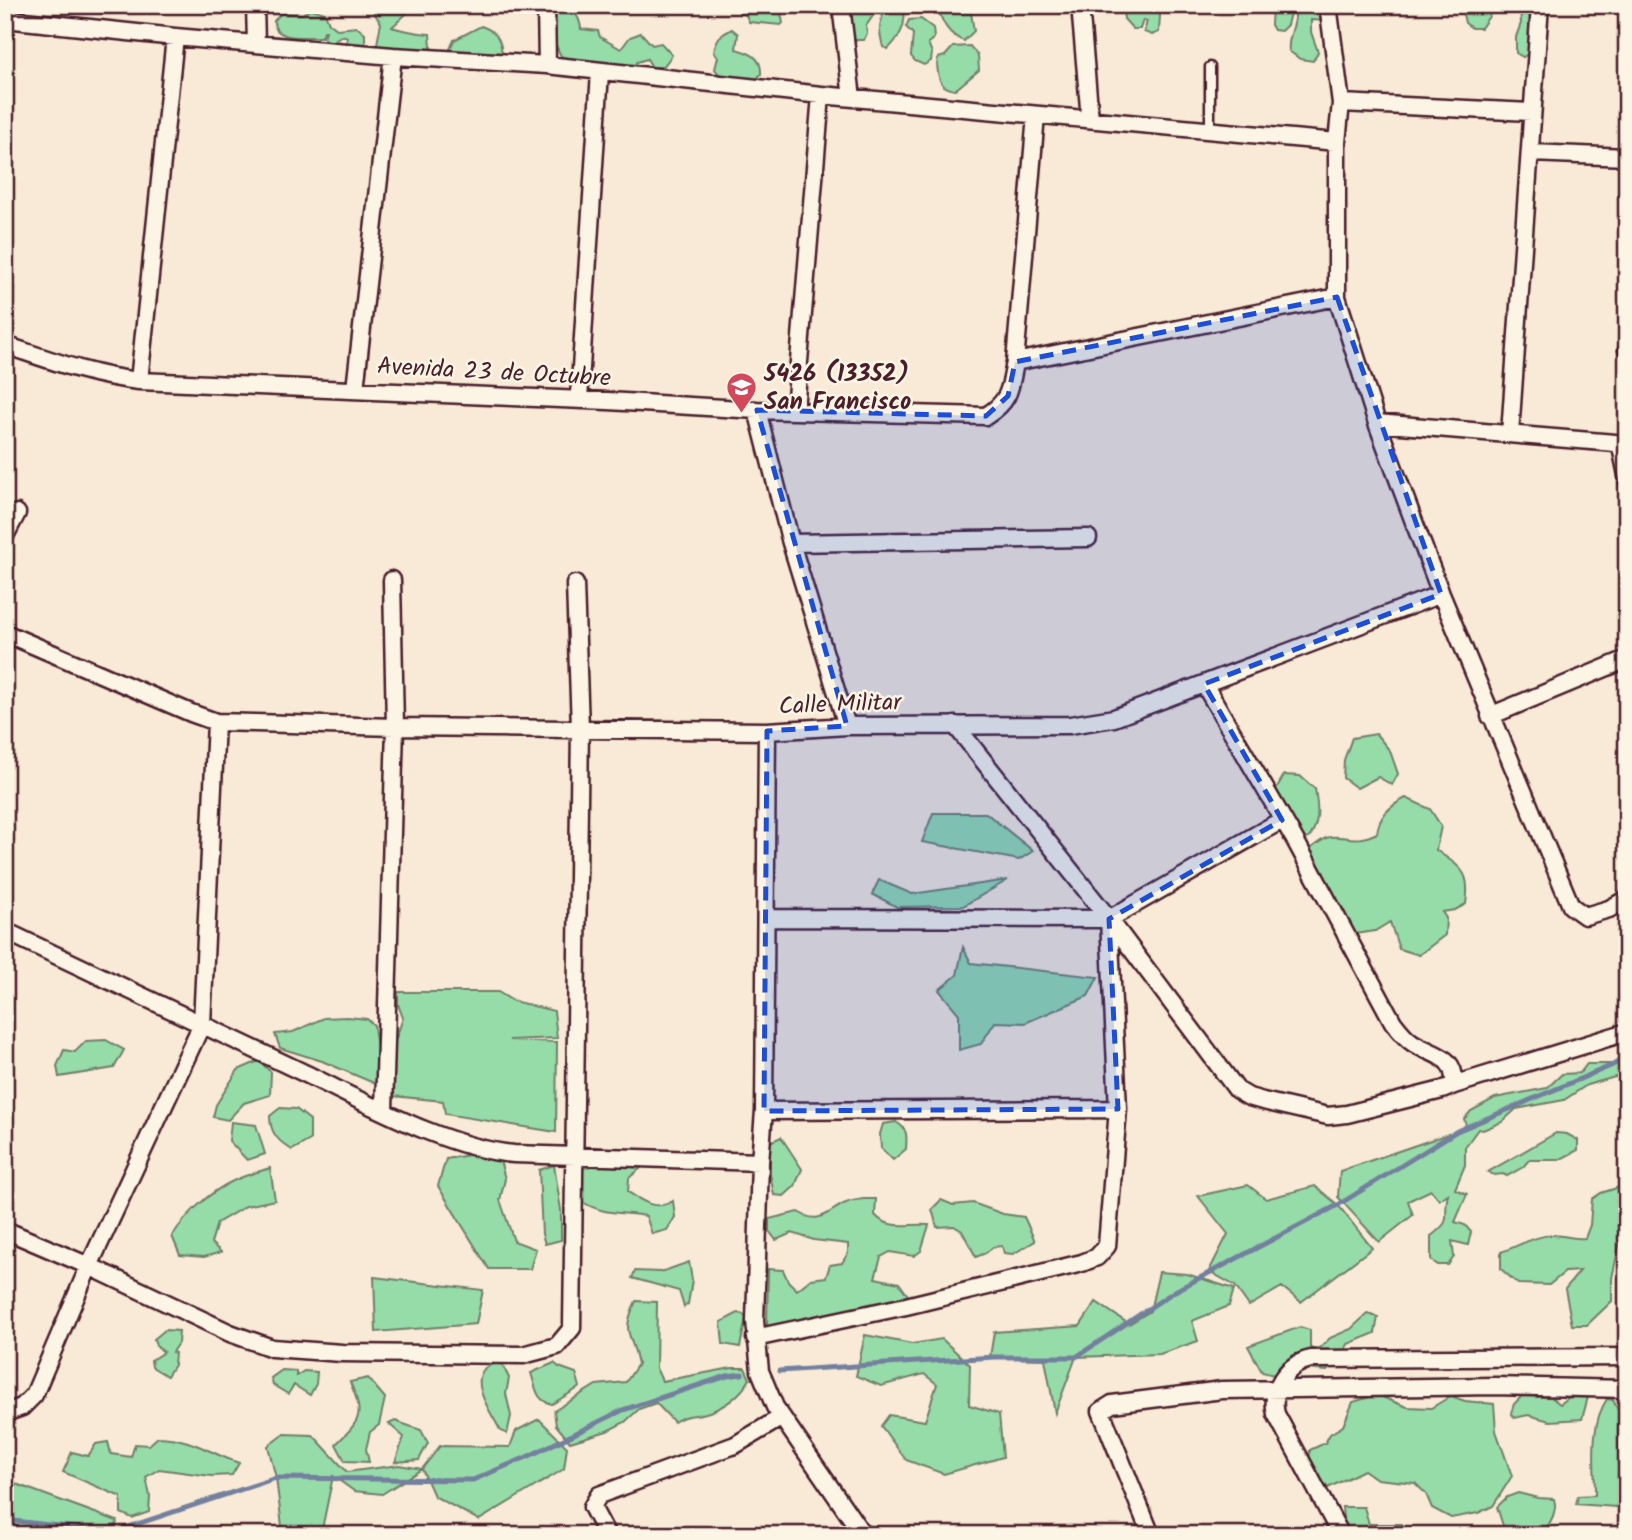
<svg xmlns="http://www.w3.org/2000/svg" width="1632" height="1540" font-family="Kalam,sans-serif">
	<style>
		.green { fill: #96dca9; stroke: #707e6a; stroke-width: 2 }
		.lines { fill: none; stroke-linecap: round; stroke-linejoin: round }
		.stream { stroke: #73809e; stroke-width: 5 }
		.lane-casing { stroke: #4a1f2b; stroke-width: 13 }
		.street-casing { stroke: #4a1f2b; stroke-width: 21 }
		.lane { stroke: #fcf5e5; stroke-width: 8 }
		.street { stroke: #fcf5e5; stroke-width: 16 }
		.marked { fill: #1d4ed8; fill-opacity: 0.2; stroke: #1d4ed8; stroke-width: 5; stroke-dasharray: 14 9; stroke-linejoin: round }
		.labels { text-anchor: middle; dominant-baseline: central; stroke-width: 5; stroke-linejoin: round; paint-order: stroke }
		.street-label { font-size: 24px; fill: #4a1f2b; stroke: #fcf5e5 }
		.poi-label { font-size: 24px; font-weight: bold; fill: #4a1f2b; stroke: #fcf5e5; text-anchor: start }
	</style>
	<rect width="100%" height="100%" fill="#f8ead6"/>
	<filter id="ink" filterUnits="userSpaceOnUse"><feTurbulence type="fractalNoise" baseFrequency=".0143" numOctaves="2"/><feDisplacementMap in="SourceGraphic" scale="14" xChannelSelector="R" yChannelSelector="G"/><feConvolveMatrix kernelMatrix="1 2 1 2 8 2 1 2 1" color-interpolation-filters="sRGB"/></filter>
	<g filter="url(#ink)">
		<path class="green" d="M374,5H408L406,14L392,27C396,29 423,34 430,34L431,47L428,54L386,52L377,44L381,23L374,13Z
			M738,5H767V8L781,13L783,23L781,25L749,22L746,15L739,13Z
			M844,5H909L904,11C906,27 899,38 888,49L883,47C880,34 878,28 883,15L880,12L875,13L866,26L867,33L864,40H853Z
			M939,5H977L971,13L974,31L964,41C950,36 939,21 939,5Z
			M1127,5H1158L1154,9L1160,15L1159,32L1152,35L1144,32L1147,21L1143,20L1140,29H1133L1124,19L1123,12Z
			M1272,5H1336L1335,11L1326,21L1311,20V32L1318,52L1313,61L1300,59L1289,51C1287,36 1296,28 1295,12L1290,13L1287,25L1281,31L1274,30L1271,25Z
			M1465,5H1489L1492,12L1481,28H1472L1465,23L1463,14Z
			M1520,5H1533L1531,52L1523,57L1516,53V37L1521,23Z
			M311,9L325,13L329,23L337,29L357,27L365,34V44L361,47L346,46L347,37C341,33 336,40 331,42L324,39L326,31H324L322,37C306,36 274,42 274,21L281,13L302,14Z
			M568,10C577,12 580,20 581,29L598,31L600,37L621,49L630,37L641,33L652,45L661,43L672,55L663,67H652L647,59L637,62L635,69H623L616,63L607,66L567,65C555,49 548,29 557,11Z
			M921,19L933,28L934,38L928,43L932,53L931,61L924,65L915,61L911,56L913,34L906,27L909,20Z
			M481,26C496,31 501,39 502,54L498,59L495,69C480,70 459,61 450,49L454,40Z
			M732,29L738,34L736,49C750,53 762,57 761,74L756,80L721,77L715,69L718,57L714,53C716,38 719,36 732,29Z
			M970,46L978,56L979,70L955,90C953,90 945,87 944,86C938,81 936,65 938,58L945,56L953,47Z
			M1376,734L1390,751L1398,774L1392,785L1378,777L1357,788L1343,778L1344,760L1352,738Z
			M1284,775L1300,776L1315,789C1318,807 1320,823 1309,838L1295,840L1273,802L1276,789Z
			M1406,798L1430,809L1441,826L1436,850C1461,868 1471,871 1466,904L1455,910L1442,912L1446,918L1445,935L1419,955L1399,949L1390,922L1375,931L1355,934L1328,892L1307,851C1313,847 1320,841 1326,838C1343,833 1353,845 1377,833C1379,816 1391,805 1406,798Z
			M933,813H986L1033,851L1019,860L922,842Z
			M879,880L912,894L1008,880L963,906L897,907L872,894Z
			M963,947L971,963L1098,977L1088,996L1025,1023L995,1022L981,1044L959,1050V1014L939,990L957,975Z
			M398,992H498L513,1001L554,1011L557,1038L509,1040L557,1042L556,1132L445,1114L443,1101L393,1096L394,1044L403,1018L398,1004Z
			M347,1017L367,1019L374,1025L377,1050L376,1084L322,1061L280,1048L275,1034L293,1032L324,1018Z
			M106,1040L124,1050L114,1068L59,1077L57,1066L64,1050L75,1052L86,1041Z
			M1627,1049L1626,1074L1587,1085L1564,1100L1516,1109L1502,1122L1483,1130L1478,1129L1465,1147V1165L1455,1189L1467,1194L1455,1222L1465,1225L1471,1232L1468,1245L1452,1241L1454,1257L1448,1265H1438L1431,1260V1236C1455,1218 1442,1219 1448,1194L1439,1200L1431,1190L1408,1201L1413,1215L1379,1242L1338,1197L1340,1171L1457,1131L1466,1125L1464,1119L1471,1111L1495,1098L1547,1088L1562,1074L1580,1073L1587,1064H1615Z
			M259,1061L271,1072L270,1095L244,1103L228,1120L213,1117L216,1105L238,1070Z
			M280,1108L296,1109L310,1120V1140L292,1150C278,1141 270,1133 270,1116Z
			M231,1122L256,1125L265,1154L247,1160L229,1141Z
			M896,1122C908,1129 907,1136 906,1149L893,1160L881,1148L880,1134L883,1124Z
			M1556,1133L1567,1134L1578,1140V1150L1559,1160H1529L1523,1167L1507,1176L1503,1174L1494,1175L1488,1172Z
			M781,1137L802,1169L795,1186L784,1196L774,1195L770,1174V1142Z
			M481,1153L500,1160L505,1179L500,1200L514,1241L536,1249L530,1269H489L438,1186L446,1159Z
			M627,1161L641,1168L629,1178L628,1192C643,1202 656,1211 673,1201L675,1217L667,1230L652,1234L646,1216C622,1212 600,1215 580,1200V1169L600,1163Z
			M554,1165L561,1210V1240L545,1244L542,1234L539,1170Z
			M270,1168L275,1200L246,1206L217,1223L211,1243L221,1252L204,1257L180,1255L172,1236C187,1214 209,1192 233,1181C245,1175 258,1172 270,1168Z
			M1248,1185L1266,1199L1315,1186L1338,1205L1372,1248L1301,1302L1282,1287L1249,1306L1235,1286L1209,1271L1228,1234L1198,1196Z
			M1626,1185L1625,1218L1612,1278V1301L1587,1325H1572L1565,1289L1580,1271L1565,1272L1549,1285L1518,1284L1501,1269V1252C1517,1247 1533,1236 1551,1235C1563,1234 1571,1240 1585,1238L1590,1225L1592,1199L1601,1193Z
			M864,1199H876L875,1215C889,1231 910,1223 929,1225L921,1251L914,1256L890,1252L881,1257L875,1278L899,1283L909,1297L767,1328L768,1269L783,1270L788,1281L797,1290L811,1279L826,1277L830,1265L842,1263L848,1253V1244L814,1240L792,1233L776,1240L769,1231V1219L798,1212C821,1226 827,1211 846,1203C852,1200 858,1200 864,1199Z
			M941,1200L953,1205L973,1203L1003,1214L1024,1217L1035,1241L1013,1254L1004,1253L1002,1246L993,1247L986,1253L976,1257L962,1231L954,1226L937,1227L932,1209Z
			M689,1262L692,1280L688,1304L684,1307L679,1291L632,1278L635,1271L661,1272Z
			M1159,1272L1187,1274L1234,1289L1229,1306L1192,1321L1198,1341L1160,1354L1076,1357L1055,1413L1045,1359L990,1357L994,1332L1080,1326L1096,1302L1129,1324L1150,1311Z
			M374,1277L483,1290L476,1324L376,1332Z
			M636,1301L657,1302L656,1368L662,1381L732,1368H745L750,1379C741,1395 724,1408 706,1413C692,1417 688,1413 674,1422L656,1403L639,1409L625,1422L607,1431L570,1442L556,1425L554,1411L596,1385L626,1382L638,1364C632,1331 620,1336 636,1301Z
			M738,1313L743,1314L746,1318L740,1347L723,1344L721,1322Z
			M1367,1314L1378,1317L1375,1333L1348,1344L1341,1357L1327,1371L1295,1368L1278,1376L1262,1372L1248,1346L1300,1327L1310,1330V1348H1320L1330,1338L1351,1329Z
			M165,1330L179,1331L178,1343L172,1352L175,1353L174,1365L167,1376L152,1367L151,1360L164,1352L156,1346L154,1339Z
			M865,1335L912,1344L942,1339L970,1365L969,1405L999,1414L1003,1457L944,1474L906,1460L881,1426L889,1415L925,1421L937,1384L924,1374L881,1386L856,1376Z
			M501,1362L509,1378L506,1394L511,1416L507,1434L500,1430C493,1415 469,1384 485,1368C489,1365 496,1364 501,1362Z
			M554,1363L559,1367L576,1373L580,1387L552,1404C536,1401 536,1388 531,1373Z
			M282,1370L296,1371V1376L304,1371L317,1372L316,1384L310,1395L294,1385L288,1394L273,1385L271,1378Z
			M368,1378L385,1398L379,1425L370,1432L366,1449L369,1462L345,1461L336,1444C362,1419 364,1415 350,1382Z
			M1377,1395L1407,1407L1431,1408L1451,1396L1465,1401L1494,1404L1496,1431L1512,1476L1493,1506L1478,1513L1451,1518L1432,1508L1426,1494L1415,1483L1377,1479L1364,1470L1328,1488C1318,1476 1308,1467 1310,1450L1325,1443L1330,1434L1343,1426L1353,1402Z
			M1522,1396L1551,1397L1560,1404L1571,1396L1588,1397L1582,1419L1550,1421L1528,1415L1515,1418L1511,1413L1514,1404Z
			M1607,1399L1613,1400L1619,1412L1618,1434L1623,1447L1620,1500L1616,1507L1576,1504L1578,1496L1595,1495C1595,1464 1589,1426 1607,1399Z
			M539,1419L567,1447L564,1469L479,1520L434,1496L422,1469L382,1494L354,1491L333,1476L321,1534H283L276,1478L268,1446L284,1434L313,1435L347,1472L399,1465L422,1469L440,1446L510,1447L516,1431Z
			M395,1421L421,1430L428,1443L419,1460L395,1462L404,1437L389,1424Z
			M158,1437C193,1438 209,1453 239,1463L232,1475L211,1476L159,1469L146,1477L150,1496L149,1512L132,1518L121,1513V1497L63,1472L72,1452L88,1456L96,1444L108,1442L111,1454L131,1457L135,1444L149,1445Z
			M5,1480L117,1521L114,1535H5Z
			M1518,1493L1538,1498L1554,1499C1556,1507 1555,1509 1553,1516C1543,1540 1533,1535 1506,1535L1497,1507L1507,1497Z
			M1342,1507H1364L1369,1524H1402L1407,1535H1351L1343,1519Z"/>
		<g class="lines">
			<path class="stream" d="M779,1371L994,1357H1076L1175,1291L1338,1205L1457,1131L1613,1065L1627,1056
				M5,1520L113,1532L276,1478L473,1480L527,1457L623,1410L727,1376L742,1374"/>
			<defs>
				<path id="lane" d="M1210,67V130
					M1623,350H1627
					M1616,443L1627,494"/>
				<path id="street" d="M255,5L256,43
					M546,5L547,65
					M841,5L852,98
					M1080,5L1090,119
					M1328,5L1341,103L1337,142V297L1377,423L1441,594L1571,906L1585,916L1609,909L1627,899
					M5,19L175,37L393,56L547,65L821,95L1337,142
					M1341,103L1531,112
					M1531,153L1627,157
					M5,345C50,360 92,376 139,381L608,401L757,410L986,416C1010,401 1010,389 1015,362L1036,115
					M1015,362L1337,297
					M139,381L175,37
					M355,389L393,56
					M579,399L600,72
					M757,410L791,543L847,726
					M795,410L821,95
					M1377,423L1627,444
					M1510,434L1540,5
					M5,536L17,513
					M791,543L1088,538
					M5,633L191,713L216,722L395,727L767,731L847,726L1070,725L1114,718L1441,594
					M1490,716L1627,659
					M955,725L1109,919L1237,1090L1249,1097L1263,1101L1328,1116L1347,1114L1442,1090L1454,1085C1456,1055 1434,1056 1413,1043C1405,1038 1399,1030 1393,1022L1295,840L1204,684
					M767,731L764,1111L760,1162L755,1321L760,1371L775,1407L863,1535
					M767,918L1109,919L1282,820
					M5,931C104,978 203,1025 302,1072C365,1102 445,1148 514,1154L760,1162
					M1454,1085L1627,1032
					M384,1111L395,727L392,580
					M764,1111L1118,1109
					M5,1230L89,1266L230,1333L272,1348L342,1353L523,1355L557,1346L572,1328L580,728L575,584
					M755,1338L906,1306L1082,1263L1097,1257L1107,1246L1118,1109L1109,919
					M5,1413L22,1407L34,1395L89,1266L202,1024L216,722
					M607,1535L592,1507L599,1495L735,1445L782,1417
					M1151,1535L1101,1411L1112,1404L1222,1390L1495,1386L1627,1389
					M1341,1535L1276,1414C1270,1390 1286,1364 1311,1359L1627,1357"/>
			</defs>
			<use href="#lane" class="lane-casing"/>
			<use href="#street" class="street-casing"/>
			<use href="#lane" class="lane"/>
			<use href="#street" class="street"/>
		</g>
	</g>
	<path class="marked" d="M1337,297L1441,594L1204,684L1282,820L1109,919L1118,1109L764,1111L767,731L847,726L757,410L986,416L1008,396L1015,362Z"/>
	<defs>
		<symbol id="school-pin" viewBox="-11 -11 22 30"><path d="M0 17L-7.5 6A9.5 9.5 0 1 1 7.5 6Z" fill="#d1495b" stroke="#fcf5e5"/><path d="M0-5L7-2L0 1L-7-2ZM-4 1L0 2.5L4 1V4Q0 6-4 4Z" fill="#fff"/></symbol>
	</defs>
	<g fill-rule="evenodd">
		<use href="#school-pin" x="724" y="370" width="35" height="47"/>
	</g>
	<g class="labels">
		<g class="street-label">
			<text transform="translate(494 373) rotate(3)">Avenida 23 de Octubre</text>
			<text transform="translate(840 705) rotate(-2)">Calle Militar</text>
		</g>
		<g class="poi-label">
			<text x="764" y="374">5426 (13352)<tspan x="764" dy="28">San Francisco</tspan></text>
		</g>
	</g>
	<rect width="1632" height="1540" fill="none" stroke="#fcf5e5" stroke-width="28"/>
	<rect x="14" y="14" width="1604" height="1512" fill="none" stroke="#4a1f2b" stroke-width="2.5" filter="url(#ink)"/>
</svg>
